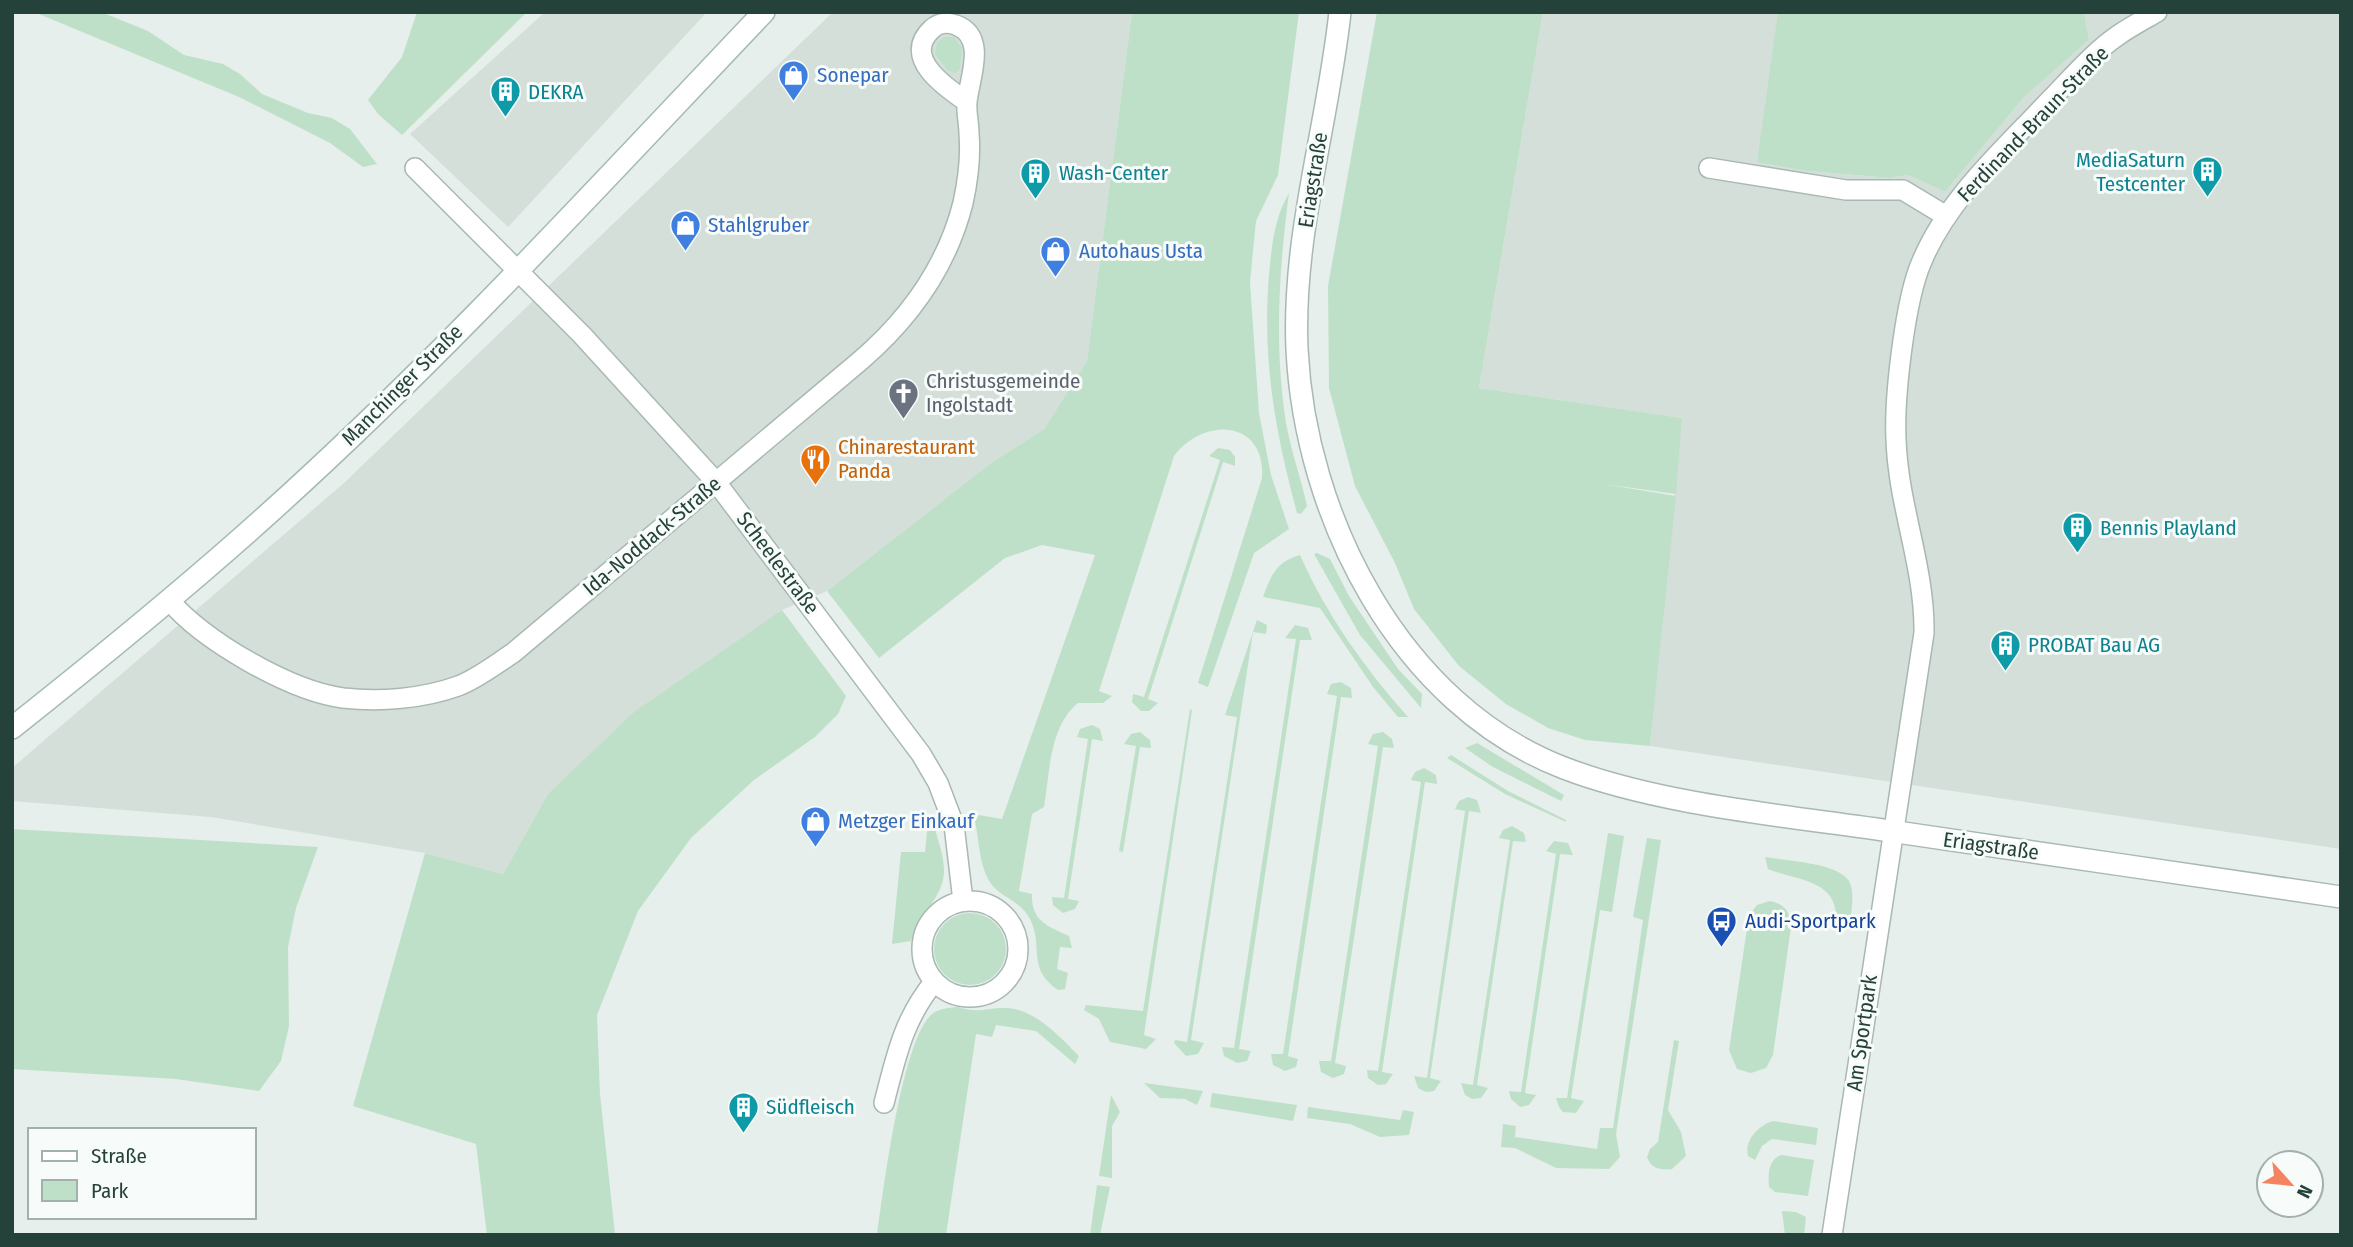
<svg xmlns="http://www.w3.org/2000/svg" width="2353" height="1247" font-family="'Fira Sans Condensed',sans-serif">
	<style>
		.built { fill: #d4dfda }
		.green { fill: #bfe0c8 }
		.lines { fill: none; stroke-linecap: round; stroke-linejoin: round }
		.minor-casing { stroke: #a8b8b2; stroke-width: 22 }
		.tertiary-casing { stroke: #a8b8b2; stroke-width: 24 }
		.secondary-casing { stroke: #a4bbb3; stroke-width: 24 }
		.minor { stroke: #fff; stroke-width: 19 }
		.tertiary { stroke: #fff; stroke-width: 21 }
		.secondary { stroke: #fff; stroke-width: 21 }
		.labels { text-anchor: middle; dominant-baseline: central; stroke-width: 6; stroke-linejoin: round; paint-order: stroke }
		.shop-label { font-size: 21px; fill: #366cbe; stroke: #f7fbf9; text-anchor: start }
		.culture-label { font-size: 21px; fill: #0d838f; stroke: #f7fbf9; text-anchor: start }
		.street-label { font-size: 21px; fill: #24423a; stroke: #f7fbf9 }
		.worship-label { font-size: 21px; fill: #5b616d; stroke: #f7fbf9; text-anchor: start }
		.food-label { font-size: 21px; fill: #c56008; stroke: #f7fbf9; text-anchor: start }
		.transit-label { font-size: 21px; fill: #164399; stroke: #f7fbf9; text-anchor: start }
	</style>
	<rect width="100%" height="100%" fill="#e6efeb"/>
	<path class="built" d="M545,12H707L508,227L410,134Z
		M833,12H1132L1087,361L1044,429L991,463L827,591L782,610L548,794L503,874L425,853L211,817L12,801V768L344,483Z
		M1543,12H1778L1771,74L1808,171L1889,178L1908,175L1945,192L2025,96L2089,40L2084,12H2341V849L1650,746L1682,418L1479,388Z"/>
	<path class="green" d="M34,12H101L148,31L184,55L223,64L240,74L262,94L308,113L332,118L350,129L377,164L363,167L330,143L239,97Z
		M417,12H527L402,135L378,114L368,100L402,57Z
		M1132,12H1299L1278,175L1256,221L1250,282L1259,413L1271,475L1289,529L1254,553L1208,687L1198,683L1262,478C1266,420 1204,416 1174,456L1099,691L1112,696L1103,703H1078C1049,727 1050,772 1044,807L1032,814L1019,891L1032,894C1031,921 1047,926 1069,936L1072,948L1060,947L1057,969L1068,973L1065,989L1058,990C1026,968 1044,947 1030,919C1020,899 997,897 988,879C979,862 979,839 975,821L979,815L1002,819L1095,555L1042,545L1005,558L879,658L827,591L991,463L1044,429L1087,361Z
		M1377,12H1543L1479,388L1682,418L1676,494L1603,484L1676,496L1650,746L1585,740L1548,728L1506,704L1459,666L1414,609L1395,563L1355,486L1329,388L1328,286Z
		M1778,12H2084L2089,40L2025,96L1945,192L1908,175L1889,178L1808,171L1757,162Z
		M944,37H954L962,48L960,69L955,73L948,71L935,54L937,43Z
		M1289,193C1279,269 1274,346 1286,423C1291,451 1301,478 1307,506L1301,514L1297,513C1275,431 1262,360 1269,275C1272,244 1274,219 1289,193Z
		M1218,448L1230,450L1235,457V466L1223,462L1148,699L1158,703L1149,711H1141L1132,702L1133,694L1144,697L1220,460L1209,456Z
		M1317,553L1330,559L1349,596L1398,669L1422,694L1421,708L1360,635L1314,554Z
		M1300,555C1327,616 1364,667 1408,717H1398L1373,687L1320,608L1263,597C1271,575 1276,562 1300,555Z
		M782,610L846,696L838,714L815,737L754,780L691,838L638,911L597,1015L600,1094L615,1235H487L476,1144L353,1106L425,853L503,874L548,794L634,712Z
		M1257,620L1267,625L1266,634L1253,632L1191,1040L1204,1043L1198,1054L1186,1056L1174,1043L1175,1040L1187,1042L1237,717L1225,715Z
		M1295,625L1308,628L1312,640H1300L1239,1049L1251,1051L1247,1061L1237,1063L1224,1056L1222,1047L1234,1048L1296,639L1285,638Z
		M1341,682L1351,688L1352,698L1341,697L1288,1056L1298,1059L1296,1067L1285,1071L1273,1065L1271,1054H1283L1337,696L1327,694L1331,684Z
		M1190,709L1192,710L1144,1035L1156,1039L1146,1049L1110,1042L1099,1019L1084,1010L1086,1005L1143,1011Z
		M1092,725L1100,729L1103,741L1092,739L1068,899L1079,901L1075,909L1063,913L1053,905L1052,897L1064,898L1088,739L1077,737L1080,729Z
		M1140,732L1150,740L1151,748L1140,747L1123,852L1119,851L1136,746L1124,744L1131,734Z
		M1383,732L1392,739L1394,748L1383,747L1335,1063L1346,1066L1344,1074L1333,1078L1321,1072L1319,1061H1331L1378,746L1368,744L1373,734Z
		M1477,743L1564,795L1561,801L1493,767L1465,748Z
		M1451,755L1508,791L1566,820V822L1505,794L1447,758Z
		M1424,768L1436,775L1437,784L1425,782L1382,1072L1393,1074L1386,1084L1378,1085L1368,1078L1367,1070L1378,1071L1421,782L1411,780L1415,772Z
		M1468,797L1477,800L1481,813L1469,811L1430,1078L1441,1081L1434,1091L1426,1092L1418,1088L1414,1076L1427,1078L1465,811L1455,809L1459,801Z
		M933,820C936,836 944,854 944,870C945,896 917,917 911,941L892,944L901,852H925L927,832Z
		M1512,826L1524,833L1526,842L1513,841L1477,1085L1488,1088L1481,1098L1472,1099L1465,1095L1461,1083L1473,1085L1510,840L1499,838L1503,830Z
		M12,829L318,847L296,908L288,947L289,1026L281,1061L259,1091L176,1079L12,1069Z
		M1608,833L1624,836L1612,912L1600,910L1571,1098L1584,1101L1576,1113L1563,1112L1559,1107L1556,1098H1567Z
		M1647,838L1661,840L1616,1134L1620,1157L1609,1169L1556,1168L1515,1148L1501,1147L1503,1124L1516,1126L1515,1137L1597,1149L1600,1128H1613L1643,920L1633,917Z
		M1554,841L1568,843L1573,855L1560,854L1525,1093L1536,1095L1529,1105L1520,1107L1511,1099L1509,1091L1521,1092L1556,854L1546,851Z
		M1765,857C1786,861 1837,862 1849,881C1856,894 1850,917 1849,930L1835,928C1843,879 1799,882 1768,869Z
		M1770,901C1784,904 1791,912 1791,927L1773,1055L1766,1068L1751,1073L1737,1069L1729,1050L1749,915L1757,905Z
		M934 949a36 36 0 1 1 72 0a36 36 0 1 1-72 0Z
		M958,1007C980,1014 987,1007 1007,1008C1035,1009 1061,1038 1079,1056L1075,1064L1036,1031L996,1025L992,1037L976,1034L946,1235H877C883,1192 902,1039 932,1014C940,1008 949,1008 958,1007Z
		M1674,1040L1679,1041L1668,1110L1681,1132L1686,1156L1672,1169C1660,1170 1651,1169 1647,1157L1650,1149L1658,1142Z
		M1144,1083L1203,1091L1197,1105L1185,1099L1160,1098Z
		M1212,1093L1297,1105L1293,1121L1210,1107Z
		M1111,1095L1120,1112L1112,1126V1178L1099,1176Z
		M1308,1107L1400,1120L1403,1110L1414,1112L1409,1135L1380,1137L1350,1124L1307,1118Z
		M1773,1121L1818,1128L1816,1145L1772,1139L1762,1146L1755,1160L1748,1156C1744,1140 1759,1125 1773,1121Z
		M1781,1155L1814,1160L1808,1196L1775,1192L1769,1187C1768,1174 1768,1160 1781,1155Z
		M1097,1185L1110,1187L1100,1235H1090Z
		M1782,1211L1796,1212L1806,1217L1804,1235H1785Z"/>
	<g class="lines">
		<defs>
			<path id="minor" d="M415,168L582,335L716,482L921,754L938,783L954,825L963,901
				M1709,168L1846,190H1903L1946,216
				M169,600C202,640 290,691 343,698C380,702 422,699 458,686C477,679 496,664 513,653L860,361C909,319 947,266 963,203C968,180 971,157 969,134C969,123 966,112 967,102C969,79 988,37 956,25C947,22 939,22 932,29C901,57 945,87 967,102
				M922 949a48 48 0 1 1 96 0a48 48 0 1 1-96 0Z
				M884,1103C896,1057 903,1020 934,982
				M1832,1235L1924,633C1925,566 1898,506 1896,439C1894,397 1905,299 1922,261C1948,199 2002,151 2047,103C2070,80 2093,52 2120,34C2132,26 2145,19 2157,12"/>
			<path id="tertiary" d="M1340,12C1328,125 1292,235 1297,349C1305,517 1400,705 1564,768C1663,806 1792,816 1897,832C2045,854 2193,875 2341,897"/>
			<path id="secondary" d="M12,728C99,659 185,589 267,515C442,358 602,182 764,12"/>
		</defs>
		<use href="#minor" class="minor-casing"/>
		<use href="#tertiary" class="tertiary-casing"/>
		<use href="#secondary" class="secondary-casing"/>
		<use href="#minor" class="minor"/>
		<use href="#tertiary" class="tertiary"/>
		<use href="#secondary" class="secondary"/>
	</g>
	<defs>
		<symbol id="shop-pin" viewBox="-11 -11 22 30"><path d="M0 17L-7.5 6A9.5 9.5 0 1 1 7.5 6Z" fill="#3f7fe0" stroke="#f7fbf9"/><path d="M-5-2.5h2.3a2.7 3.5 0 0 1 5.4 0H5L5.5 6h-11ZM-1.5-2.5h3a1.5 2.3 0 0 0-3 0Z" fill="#fff"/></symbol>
		<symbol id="building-pin" viewBox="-11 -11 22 30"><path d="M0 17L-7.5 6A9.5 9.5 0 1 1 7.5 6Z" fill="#0f9aa8" stroke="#f7fbf9"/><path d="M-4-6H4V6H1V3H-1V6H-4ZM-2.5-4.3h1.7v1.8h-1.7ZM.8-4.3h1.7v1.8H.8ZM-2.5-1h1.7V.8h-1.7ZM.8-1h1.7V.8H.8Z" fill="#fff"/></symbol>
		<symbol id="church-pin" viewBox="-11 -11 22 30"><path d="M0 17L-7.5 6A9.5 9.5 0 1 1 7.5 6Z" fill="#6b7280" stroke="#f7fbf9"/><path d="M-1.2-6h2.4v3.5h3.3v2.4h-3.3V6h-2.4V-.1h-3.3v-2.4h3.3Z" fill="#fff"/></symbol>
		<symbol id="restaurant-pin" viewBox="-11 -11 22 30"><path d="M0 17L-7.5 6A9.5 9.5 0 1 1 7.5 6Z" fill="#e8710a" stroke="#f7fbf9"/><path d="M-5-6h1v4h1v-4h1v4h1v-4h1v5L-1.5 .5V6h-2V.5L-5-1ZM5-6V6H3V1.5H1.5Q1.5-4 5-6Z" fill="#fff"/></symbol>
		<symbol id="bus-pin" viewBox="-11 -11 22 30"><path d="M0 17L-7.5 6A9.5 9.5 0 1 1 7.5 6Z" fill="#1a4fb4" stroke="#f7fbf9"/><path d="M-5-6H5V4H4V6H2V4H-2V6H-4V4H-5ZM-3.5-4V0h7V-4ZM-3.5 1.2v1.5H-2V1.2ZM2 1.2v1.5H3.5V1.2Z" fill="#fff"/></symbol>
	</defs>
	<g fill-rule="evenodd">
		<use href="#shop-pin" x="776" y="58" width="35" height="47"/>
		<use href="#building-pin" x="488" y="74" width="35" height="47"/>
		<use href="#building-pin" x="2190" y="154" width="35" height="47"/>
		<use href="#building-pin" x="1018" y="156" width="35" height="47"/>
		<use href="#shop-pin" x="668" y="208" width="35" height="47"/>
		<use href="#shop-pin" x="1038" y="234" width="35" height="47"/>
		<use href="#church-pin" x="886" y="376" width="35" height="47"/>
		<use href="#restaurant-pin" x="798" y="442" width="35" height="47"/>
		<use href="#building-pin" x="2060" y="510" width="35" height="47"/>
		<use href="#building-pin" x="1988" y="628" width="35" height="47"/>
		<use href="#shop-pin" x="798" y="804" width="35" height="47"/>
		<use href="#bus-pin" x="1704" y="904" width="35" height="47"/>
		<use href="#building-pin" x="726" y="1090" width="35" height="47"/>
	</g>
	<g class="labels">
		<g class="shop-label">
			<text x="817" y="75">Sonepar</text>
			<text x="708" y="225">Stahlgruber</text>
			<text x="1079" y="251">Autohaus Usta</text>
			<text x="838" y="821">Metzger Einkauf</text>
		</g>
		<g class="culture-label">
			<text x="528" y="92">DEKRA</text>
			<text x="2185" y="160" text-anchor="end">MediaSaturn<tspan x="2185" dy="24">Testcenter</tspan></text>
			<text x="1059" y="173">Wash-Center</text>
			<text x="2100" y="528">Bennis Playland</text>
			<text x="2028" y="645">PROBAT Bau AG</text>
			<text x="766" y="1107">Südfleisch</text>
		</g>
		<g class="street-label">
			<text transform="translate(2033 124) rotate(-46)">Ferdinand-Braun-Straße</text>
			<text transform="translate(1313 180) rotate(-81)">Eriagstraße</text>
			<text transform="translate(402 385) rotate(-45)">Manchinger Straße</text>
			<text transform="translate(652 536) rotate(-40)">Ida-Noddack-Straße</text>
			<text transform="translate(778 563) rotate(53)">Scheelestraße</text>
			<text transform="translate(1991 846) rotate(8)">Eriagstraße</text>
			<text transform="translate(1862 1033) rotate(-82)">Am Sportpark</text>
		</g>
		<g class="worship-label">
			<text x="926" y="381">Christusgemeinde<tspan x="926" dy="24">Ingolstadt</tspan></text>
		</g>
		<g class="food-label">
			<text x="838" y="447">Chinarestaurant<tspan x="838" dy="24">Panda</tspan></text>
		</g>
		<g class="transit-label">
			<text x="1745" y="921">Audi-Sportpark</text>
		</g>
	</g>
	<rect width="2353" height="1247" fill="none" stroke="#24423a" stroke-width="28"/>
	<rect x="28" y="1128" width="228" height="91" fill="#f7fbf9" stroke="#a3b1ad" stroke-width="2"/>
	<rect x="42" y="1151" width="35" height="10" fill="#ffffff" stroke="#a3b1ad" stroke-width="2"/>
	<text x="91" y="1163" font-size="21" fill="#24423a">Straße</text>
	<rect x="42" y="1180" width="35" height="21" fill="#bfe0c8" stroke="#a3b1ad" stroke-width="2"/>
	<text x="91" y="1198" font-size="21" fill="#24423a">Park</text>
	<g transform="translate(2290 1184) rotate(117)"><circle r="33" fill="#f7fbf9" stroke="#a3b1ad" stroke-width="2"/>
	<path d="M0-5L12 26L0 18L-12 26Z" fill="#f4845f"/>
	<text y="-10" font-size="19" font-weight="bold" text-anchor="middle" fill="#24423a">N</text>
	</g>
</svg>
